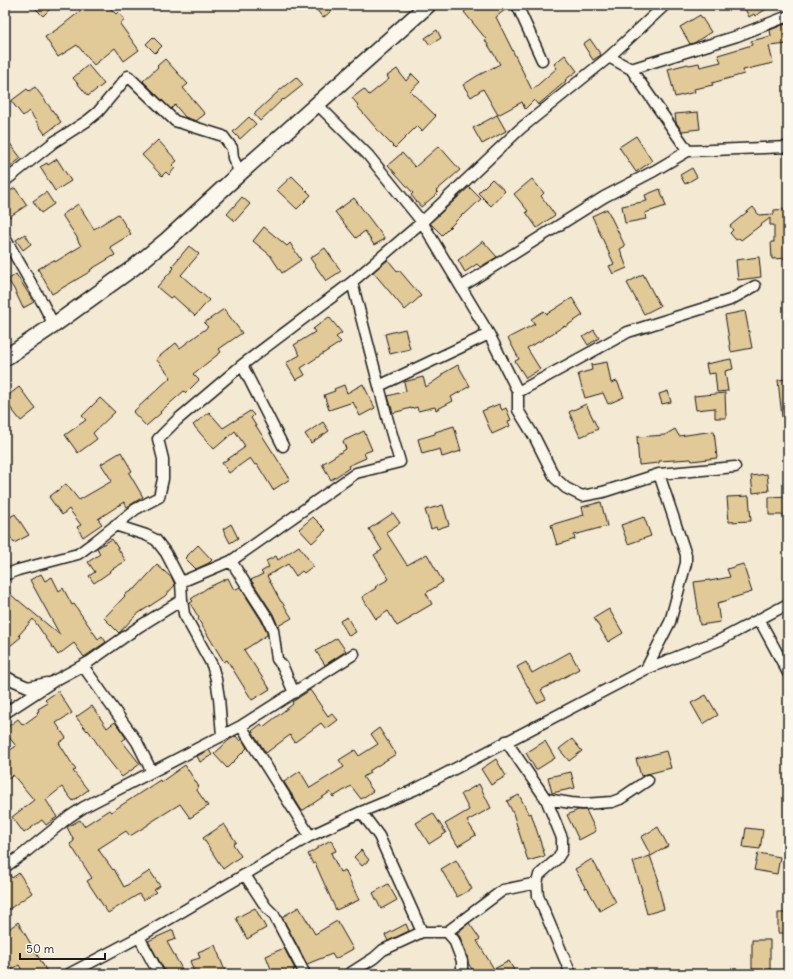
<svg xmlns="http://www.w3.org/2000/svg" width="793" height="979" font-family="Delius,sans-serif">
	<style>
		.building { fill: #e2c998; stroke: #1c1c1c }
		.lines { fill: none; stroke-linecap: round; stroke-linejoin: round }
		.street-casing { stroke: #1c1c1c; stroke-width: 13 }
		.secondary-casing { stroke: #1c1c1c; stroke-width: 18 }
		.street { stroke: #fbf7ec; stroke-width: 10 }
		.secondary { stroke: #fbf7ec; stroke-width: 15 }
	</style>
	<rect width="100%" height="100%" fill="#f4e9d3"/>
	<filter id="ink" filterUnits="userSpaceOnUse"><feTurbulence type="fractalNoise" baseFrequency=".025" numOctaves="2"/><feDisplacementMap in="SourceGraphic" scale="8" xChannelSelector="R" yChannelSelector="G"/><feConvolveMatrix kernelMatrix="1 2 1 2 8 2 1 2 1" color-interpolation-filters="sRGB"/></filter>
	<g filter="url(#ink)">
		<path class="building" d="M32,5H54L43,16Z
			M88,5H107L116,14L118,12L125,20L120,24L139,50L124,61L115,48L94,65L77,45L58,57L45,37L59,28Z
			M313,5H338L323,18Z
			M473,5H511L496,17L532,90L557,68L554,64L565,55L577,71L565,80L566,81L538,105L534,100L525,109L522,102L498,115L483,89L471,97L463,85L477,76L500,64L485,40L486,39L464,12Z
			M743,5H773L755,16L754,14L749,17Z
			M700,15L711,32L694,43L690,44L680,27Z
			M785,24H788V44L769,46L773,63L743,70L744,74L712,83L713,85L694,89L695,92L675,97L668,69L688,64L689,65L699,63L700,67L721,62L718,55L752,45L751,41L771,36L770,30Z
			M437,30L441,38L430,45L425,38Z
			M153,37L162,46L155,53L146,44Z
			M590,39L601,55L593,60L583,44Z
			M165,59L188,84L183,88L205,114L196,121L185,117L175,105L171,109L143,81L158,67L157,66Z
			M88,65L104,84L88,96L73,78Z
			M397,69L406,81L412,74L420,82L410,91L436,116L422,131L417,126L395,148L382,135L357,106L358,105L352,98L364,89L369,95L389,79L387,76Z
			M296,77L303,85L284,100L283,99L260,121L254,114L281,89Z
			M35,87L61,122L45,134L29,111L23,116L11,101L27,89L29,91Z
			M698,112L700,129L682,131L676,122L675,114Z
			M497,115L506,131L482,144L473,128Z
			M249,117L256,124L240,139L233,132Z
			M636,136L652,161L636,172L619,147Z
			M5,137L21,158L9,168L5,163Z
			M158,140L177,161L172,165L175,168L169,175L166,172L162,176L142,155Z
			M439,146L460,170L436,191L438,193L421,207L411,195L413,193L388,165L402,153L415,167Z
			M57,159L71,181L55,191L40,167L47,163L48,165Z
			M692,168L697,177L685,184L680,175Z
			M292,176L311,195L297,209L277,190Z
			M492,179L505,191L491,206L478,193Z
			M532,179L544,193L541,196L555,215L537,228L526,212L528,211L514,194Z
			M469,187L481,199L464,215L463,214L442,235L430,223Z
			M15,188L27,205L9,217L5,211V194Z
			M660,189L666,206L645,213L646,219L625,223L622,206L647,201L645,195Z
			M46,192L54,204L41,213L33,201Z
			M242,197L250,204L235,221L227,214Z
			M354,198L385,239L374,245L365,231L356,238L335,212Z
			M78,204L94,229L118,214L131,234L110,247L115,255L90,270L91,271L52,294L38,269L54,260L55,262L81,246L77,239H78L62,215Z
			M753,207L759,215L774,214V210L788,209V258L772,259L771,242H774V225H770V218L741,240L739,238L736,240L730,233L733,230L730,226Z
			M607,209L625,246L620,249L627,268L613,274L609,266L614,264L592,216Z
			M264,227L287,246L290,243L301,260L282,273L270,255L253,241Z
			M25,234L31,244L23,250L16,240Z
			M483,241L497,257L480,267L477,264L465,272L458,260L468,253Z
			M189,246L199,254L181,275L209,300L195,316L173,296L170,298L157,287L174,268L172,266Z
			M325,248L341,271L326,281L310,258Z
			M759,257L761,277L738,280L736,260Z
			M388,260L398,272L399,270L421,296L405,310L373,272Z
			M16,274L34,302L23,308L14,289L8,280Z
			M643,274L660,306L644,314L627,283Z
			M572,298L583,315L565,327L564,326L542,340L527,348L540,369L526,378L515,361L519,359L508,338L535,324L531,319L544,311L547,314Z
			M224,309L242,333L219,349L221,352L193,374L199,380L186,393L184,391L160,412L161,413L146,426L133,412L171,377L156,359L176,343L180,348L208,327L204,323Z
			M745,311L752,348L731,352L725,315Z
			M329,317L342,333L336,337L341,342L301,368L305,375L296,380L286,363L300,355L294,345L315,332L313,329Z
			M405,329L410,349L390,354L385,334Z
			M594,330L599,338L588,345L583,337Z
			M731,359L733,369L725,371L728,391L717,392L715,373L708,374L706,364Z
			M607,362L611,383L617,381L624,397L608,404L603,393L585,398L578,374L592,370L591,365Z
			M458,365L470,386L451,397L453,401L436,410L435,407L418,411L417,407L411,409V408L393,413L388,396L406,391L404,382L423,377L426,387L442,376V374Z
			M788,379V417H782L778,380Z
			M363,384L375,408L360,416L353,402L329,410L324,395L335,391L334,389L344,385L347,393Z
			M19,387L36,409L21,421L5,401V398Z
			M668,391L671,402L662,404L659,394Z
			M725,393L726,418H715V408L696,410L694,396Z
			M100,398L115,412L93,433L97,439L78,453L65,435L86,420L82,416Z
			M499,404L502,410L506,408L511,420L508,421L510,426L492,434L482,411Z
			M586,404L598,429L580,437L569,412Z
			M250,411L254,415L251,418L290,479L273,490L257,464L255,465L250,458L229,473L222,463L244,448L243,447L245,446L235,431L214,449L193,425L209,412L223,428Z
			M323,422L329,431L311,443L305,434Z
			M454,426L461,451L442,457L440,449L422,454L418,439L435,434V432Z
			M675,429L679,436L714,431L717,458L692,461L691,459L659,461V463L639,465L637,437L665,435Z
			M364,431L372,450L364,453L366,458L348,466L349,468L331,480L322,464L346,449L343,441Z
			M121,452L132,471L129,473L143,497L127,507L124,502L98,519L102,524L83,537L77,527L81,525L69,509L62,515L49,497L66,484L79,500L112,481L101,464Z
			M767,474L769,491L753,493L751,476Z
			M749,496L751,521L729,522L727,497Z
			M788,496V515H769V497Z
			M601,502L607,526L574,535L575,539L557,545L551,525L584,515L582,507Z
			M443,505L449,525L437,529L436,527L431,529L425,510Z
			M393,513L400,523L386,532L407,565L427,554L443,582L426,593L432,604L410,617L411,618L397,626L388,611L376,619L362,597L376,588L375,587L389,579L374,555L382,550L369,529Z
			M15,514L29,535L14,543L5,529V520Z
			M313,517L326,530L312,543L299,529Z
			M644,517L651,536L628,544L621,525Z
			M231,524L238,538L230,543L223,529Z
			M112,539L126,561L109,571L110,572L94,583L89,576L95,572L88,562L100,554L97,548Z
			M198,545L212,560L209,563L196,569L185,558Z
			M299,546L313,566L304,573L302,571L296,576L288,564L267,576L281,602H282L292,618L278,626L273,614L251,580L263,574L261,572L269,567L266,561L276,556L278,560Z
			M743,564L752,592L729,599V600L717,603L720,622L700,625L697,608H698L694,582L710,580V581L730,577L727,569Z
			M157,565L172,578L175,585L165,596L136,615L119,633L104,618L125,596L124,595L137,587Z
			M41,574L45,581L52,577L59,591L63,588L72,605L74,604L98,639L102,636L106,642L84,657L74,643L58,655L33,619L19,635L21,637L5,650V589L18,601V600L60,635L30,580Z
			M228,578L234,590L240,587L261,620L267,632V635L244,650L270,689L252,700L227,660L224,662L198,619L199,618L190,603L193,601L191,599L207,588Z
			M609,609L623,633L608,642L594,618Z
			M347,617L356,632L349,636L340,621Z
			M337,638L346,651L325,665L316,651Z
			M570,652L579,669L541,690L546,699L537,703L517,667L526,662L532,673Z
			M310,690L328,716L332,713L338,720L326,729L321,723L295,742L290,735L266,753L252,731L261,724L263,727L293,704L292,702Z
			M58,691L72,713L56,723L66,738L59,743L76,770L73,771L88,790L73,801L62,787L46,800L57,817L46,825L42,820L24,833L12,817L34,800L13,775L9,779L5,774V754L16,746L5,732V729L18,719L23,725L38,714L37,712L39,711L38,709L48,703L45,700Z
			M706,695L718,715L703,724L691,703Z
			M92,706L107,728L115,722L126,738L122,741L140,764L122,777L107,758L88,730L87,731L76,717Z
			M379,728L396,754L369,771L370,773L363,777L373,791L361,799L351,786L333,797L330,792L302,811L284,782L300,771L310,788L344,767L339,760L355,750L359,756L378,744L371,734Z
			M236,736L240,741L242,739L247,748L227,768L214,754L229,740Z
			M572,739L582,751L569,761L559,749Z
			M545,741L555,758L536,770L526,753Z
			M209,750L212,755L200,762L197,756Z
			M666,751L671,768L647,774L641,776L636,759Z
			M496,759L506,776L491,785L481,769Z
			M185,765L199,787L196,789L208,806L190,818L180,804L148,824V825L130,836L126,831L98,849L113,870L114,869L124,887L150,871L160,886L154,890L156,892L143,900L139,894L108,913L87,881L92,878L70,844L74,841L67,827L80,820L84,826L109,810L111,812L160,780L161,782Z
			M571,772L575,788L552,793L548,777Z
			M479,784L491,808L467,821L476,835L458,846L445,824L469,810L461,794Z
			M519,795L529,814L531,813L545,856L528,861L513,813L507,801Z
			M578,810H586L596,831L579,840L567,815Z
			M433,813L446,833L429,844L416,823Z
			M224,824L236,842L233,844L241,856L223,869L203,838Z
			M658,827L668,846L651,856L641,837Z
			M746,828L763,830L760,849L743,847Z
			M331,840L336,851L331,853L340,872L345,870L359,900L336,910L315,863L313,864L308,854L318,848V847Z
			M361,850L369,860L362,866L354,857Z
			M758,853L780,857L777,874L754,870Z
			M650,856L659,881H657L664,909L647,914L641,890H642L633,862Z
			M592,859L616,902L600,911L587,888L586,889L575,869Z
			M456,860L472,889L457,897L441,869Z
			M8,872L12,878L19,873L32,893L5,912V873Z
			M388,884L397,900L381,909L373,893Z
			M299,907L315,934L337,921L353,949L335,959L332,954L307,964L282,917Z
			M255,908L266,928L247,939L236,918Z
			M778,913H788V933H778Z
			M18,922L46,970L40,974H24L19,965L5,974V932Z
			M469,923L480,939L477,941L494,969L509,961L516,974H475L468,963L467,955L460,937L457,933Z
			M406,924L409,931L388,941L385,935Z
			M173,930L176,939L167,942L182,969L173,974H165V971L148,941Z
			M752,940H770V971H752Z
			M215,945L225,971L218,974H195L190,961L200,958L198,952Z
			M284,948L295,969H293L295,974H273L266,956Z"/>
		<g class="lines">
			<defs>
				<path id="street" d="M517,5L542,60
					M609,57L631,69L688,151
					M631,69L737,36L788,16
					M317,104L368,155L422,222L489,334L518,392V410L535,438L555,478L566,488L582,496L603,492L659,474L735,467
					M5,181L54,142L87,121L98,112L128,76L175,121L223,136L232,148L233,158L240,173
					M5,238L42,302L54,325
					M352,282L379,386
					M461,287L604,197L654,171L688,151L788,147
					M242,365L283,446
					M518,392L628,332L730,300L755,286
					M115,525L146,535L156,540L166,553L181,582L182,600L184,614L212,665L216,679L219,698L222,736
					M231,561L356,473L400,462L388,421L379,386L489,334
					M5,575L18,570L78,554L93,543L136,509L159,497L163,479V459L158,439L177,420L242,365L352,282L422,222L520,129L609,57L665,5
					M181,582L231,561L267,617L273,630L277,659L283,667L294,693
					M759,619L788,673
					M83,666L137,742L152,772
					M646,669L670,622L686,563V555L659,474
					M5,676L12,680L28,687L47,683
					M5,713L54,681L89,662L140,626L182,600
					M241,726L310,836
					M506,741L546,799L562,838V851L557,859L539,875L537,883L538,896L571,974
					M546,799L571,803L583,804L612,802L620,799L648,780
					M361,812L379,836L422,932H447L454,940L462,961V974
					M5,867L22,855L69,817L84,807L241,726L354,654
					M245,875L266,907L274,915L305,974
					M447,932L503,890L537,883
					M139,937L159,974
					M69,974L139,937L310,836L361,812L414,790L646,669L720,640L788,604
					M349,974L374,958L383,950L422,932"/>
				<path id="secondary" d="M5,358L54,325L133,268L167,240L240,173L428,5"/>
			</defs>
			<use href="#street" class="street-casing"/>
			<use href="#secondary" class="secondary-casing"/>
			<use href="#street" class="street"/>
			<use href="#secondary" class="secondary"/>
		</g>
	</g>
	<rect width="793" height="979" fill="none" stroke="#fbf7ec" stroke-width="20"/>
	<rect x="10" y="10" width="773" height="959" fill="none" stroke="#1c1c1c" stroke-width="1.5" filter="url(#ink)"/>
	<path d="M20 953v6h85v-6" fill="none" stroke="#1c1c1c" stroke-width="2"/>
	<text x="26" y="953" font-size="12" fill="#1c1c1c" stroke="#fbf7ec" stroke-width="3" paint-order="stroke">50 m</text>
</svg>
